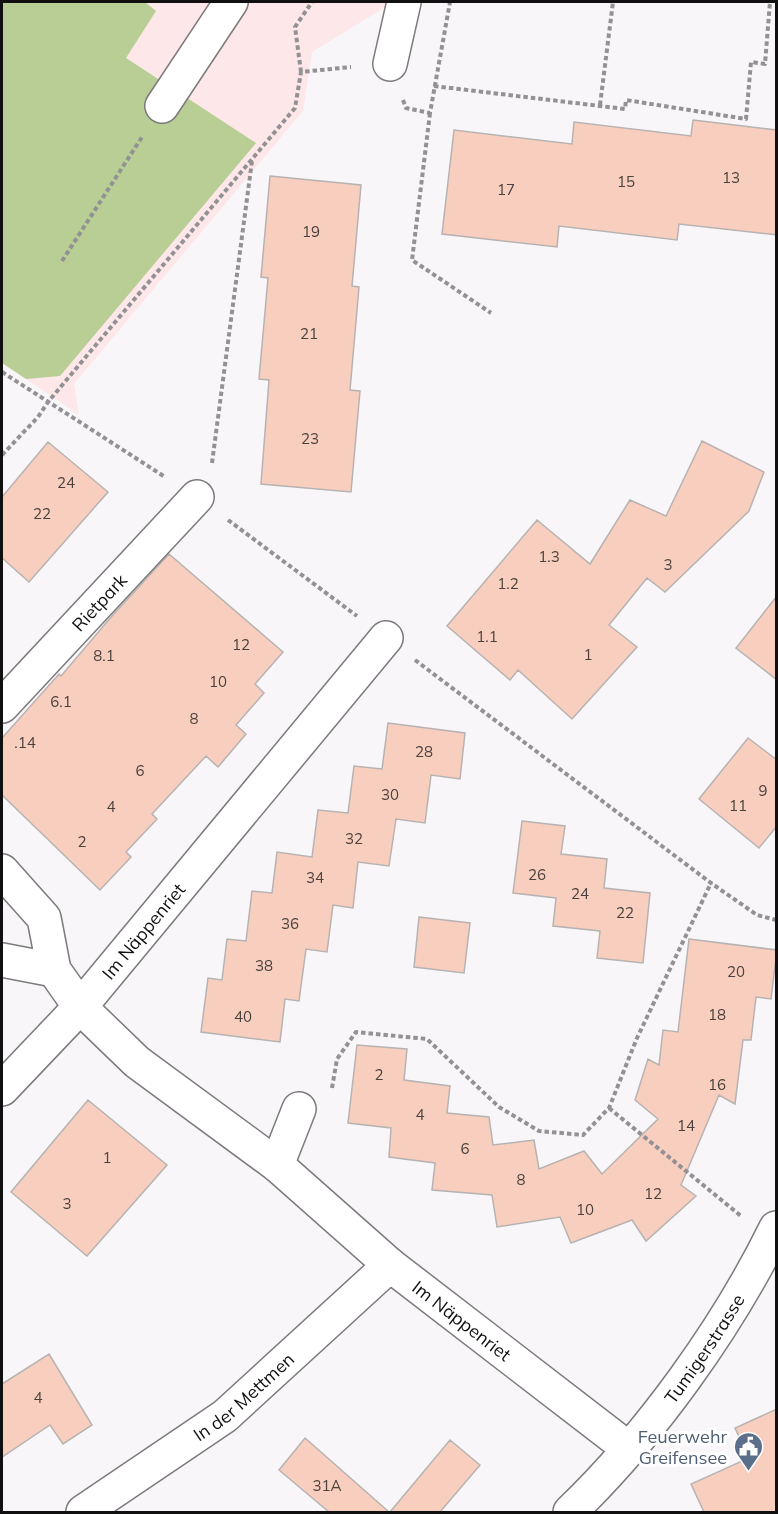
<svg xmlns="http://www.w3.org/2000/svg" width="778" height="1514" font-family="Mulish,sans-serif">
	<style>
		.industrial { fill: #fde7e9 }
		.green { fill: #b8ce94 }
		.building { fill: #f8cebe; stroke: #b7b3b2; stroke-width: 1.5 }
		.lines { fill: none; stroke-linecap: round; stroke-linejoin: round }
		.minor-casing { stroke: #7c7a7c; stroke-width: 36 }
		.path { stroke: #939193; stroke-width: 4; stroke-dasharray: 4.5 3; stroke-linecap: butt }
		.minor { stroke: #fff; stroke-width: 33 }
		.labels { text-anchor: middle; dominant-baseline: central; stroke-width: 6; stroke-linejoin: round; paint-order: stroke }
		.number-label { font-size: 15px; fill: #4a403c }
		.street-label { font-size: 18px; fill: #101010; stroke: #fff }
		.service-label { font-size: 18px; fill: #4e5e75; stroke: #fff; text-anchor: end }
	</style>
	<rect width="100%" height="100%" fill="#f9f6f9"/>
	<path class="industrial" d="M2,2H389L387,6L312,52L303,111L74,384L79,415L2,363Z"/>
	<path class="green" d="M2,2H145L156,11L126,58L256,143L60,376L26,379L2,363Z"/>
	<path class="building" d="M693,120L777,130V235L679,224L677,240L559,226L557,247L442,234L454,130L572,144L574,122L691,136Z
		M270,176L361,185L352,286L359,287L350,390L360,391L351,492L261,484L269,380L259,379L268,278L261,277Z
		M702,441L764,472L749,511L665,592L647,578L609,625L637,647L572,719L518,670L510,680L447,626L537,520L590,564L630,500L666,516Z
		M48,442L108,492L29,582L2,558V497Z
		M169,554L283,652L255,684L264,693L236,725L246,734L218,767L206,756L152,814L157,819L126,852L131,857L100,890L2,795V738L59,674L61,676L112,616Z
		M777,596V680L736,648Z
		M388,723L465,733L460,779L431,775L425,823L396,819L389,866L358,862L353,908L333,905L327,952L306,949L299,1001L285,999L280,1042L201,1032L208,978L222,980L227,939L246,941L252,891L272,893L277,852L312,857L318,810L348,813L354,766L382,769Z
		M748,738L777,760V826L759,848L699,799Z
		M522,821L565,826L561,854L607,859L604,888L650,893L643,963L597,958L600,931L553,926L556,898L513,893Z
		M419,917L470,923L464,973L414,967Z
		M689,939L777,950L771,999L756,997L751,1040H743L735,1104L719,1095L681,1185L696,1196L646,1241L632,1220L571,1243L560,1217L497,1227L492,1195L432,1190L435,1163L389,1157L391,1128L348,1123L357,1045L407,1049L404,1080L450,1086L447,1113L489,1117L493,1145L534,1140L539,1169L584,1151L602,1174L658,1119L635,1100L648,1059L659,1065L663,1030L678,1032Z
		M88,1100L167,1165L87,1256L11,1192Z
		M49,1354L92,1425L63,1444L50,1425L2,1457V1384Z
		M777,1409V1512H704L691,1484L749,1458L735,1428Z
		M305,1438L389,1512H329L279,1470Z
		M450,1440L480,1465L440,1512H390Z"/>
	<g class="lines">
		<defs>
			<g id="minor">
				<path d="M390,64L404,2"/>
				<path d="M162,106L231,2"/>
				<path id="s1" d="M2,706L197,497"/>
				<path id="s2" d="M2,871L44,918L54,970L80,1007L137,1062L277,1165L390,1265L629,1449"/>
				<path d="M2,960L54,970"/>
				<path id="s3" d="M2,1089L80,1007L386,638"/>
				<path d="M277,1165L299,1109"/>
				<path id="s4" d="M83,1512L225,1416L390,1265"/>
				<path id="s5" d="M570,1512C650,1435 727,1328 776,1228"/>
			</g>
		</defs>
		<use href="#minor" class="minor-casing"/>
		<path class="path" d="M301,72L295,27L312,2
			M434,86L625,109L626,100L746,119L751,62L765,64L770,2
			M403,100L406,108L430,113L450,2
			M600,105L613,2
			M430,113L412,260L491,313
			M62,261L142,137
			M2,372L165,477
			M2,455L38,417L48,402L295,108L301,72L351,67
			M212,463L252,161
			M228,520L357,616
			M415,660L711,883L757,915L776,920
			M332,1088L337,1059L356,1032L427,1039L499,1107L539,1131L583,1135L609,1108L637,1038L711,883
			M609,1108L741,1216"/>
		<use href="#minor" class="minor"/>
	</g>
	<defs>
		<symbol id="civic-pin" viewBox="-11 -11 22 30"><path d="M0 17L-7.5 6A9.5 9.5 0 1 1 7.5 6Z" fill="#5c6f8a" stroke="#fff"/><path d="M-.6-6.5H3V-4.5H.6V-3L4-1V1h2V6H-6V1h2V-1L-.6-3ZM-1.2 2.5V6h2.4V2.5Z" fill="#fff"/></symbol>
	</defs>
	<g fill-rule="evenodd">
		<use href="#civic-pin" x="732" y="1430" width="33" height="45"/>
	</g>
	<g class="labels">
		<g class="number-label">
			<text x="731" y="177">13</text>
			<text x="626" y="181">15</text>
			<text x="506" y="189">17</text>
			<text x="311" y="231">19</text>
			<text x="309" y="333">21</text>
			<text x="310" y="438">23</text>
			<text x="66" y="482">24</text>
			<text x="42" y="513">22</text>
			<text x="549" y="556">1.3</text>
			<text x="668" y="564">3</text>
			<text x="508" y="583">1.2</text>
			<text x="487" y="636">1.1</text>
			<text x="241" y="644">12</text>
			<text x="588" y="654">1</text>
			<text x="104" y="655">8.1</text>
			<text x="218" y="681">10</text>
			<text x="61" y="701">6.1</text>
			<text x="194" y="718">8</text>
			<text x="25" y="742">.14</text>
			<text x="424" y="751">28</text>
			<text x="140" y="770">6</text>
			<text x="763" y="790">9</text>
			<text x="390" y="794">30</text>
			<text x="738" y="805">11</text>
			<text x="111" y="806">4</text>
			<text x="354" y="838">32</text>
			<text x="82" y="841">2</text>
			<text x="537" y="874">26</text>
			<text x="315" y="877">34</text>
			<text x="580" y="893">24</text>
			<text x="625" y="912">22</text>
			<text x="290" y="923">36</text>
			<text x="264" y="965">38</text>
			<text x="736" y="971">20</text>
			<text x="717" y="1014">18</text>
			<text x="243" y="1016">40</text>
			<text x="379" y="1074">2</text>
			<text x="717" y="1084">16</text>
			<text x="420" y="1114">4</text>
			<text x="686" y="1125">14</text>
			<text x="465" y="1148">6</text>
			<text x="107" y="1157">1</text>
			<text x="521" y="1179">8</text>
			<text x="653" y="1193">12</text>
			<text x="67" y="1203">3</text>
			<text x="585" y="1209">10</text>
			<text x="38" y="1397">4</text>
			<text x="327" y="1485">31A</text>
		</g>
		<g class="street-label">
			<text stroke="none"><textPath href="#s1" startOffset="142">Rietpark</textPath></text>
			<text stroke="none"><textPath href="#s3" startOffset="212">Im Näppenriet</textPath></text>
			<text stroke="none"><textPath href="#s2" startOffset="656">Im Näppenriet</textPath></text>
			<text stroke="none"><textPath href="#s5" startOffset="212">Tumigerstrasse</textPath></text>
			<text stroke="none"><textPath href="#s4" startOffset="198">In der Mettmen</textPath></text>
		</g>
		<g class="service-label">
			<text x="727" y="1436">Feuerwehr<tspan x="727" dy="21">Greifensee</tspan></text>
		</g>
	</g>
	<rect width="778" height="1514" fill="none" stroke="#101010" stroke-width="6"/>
</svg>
